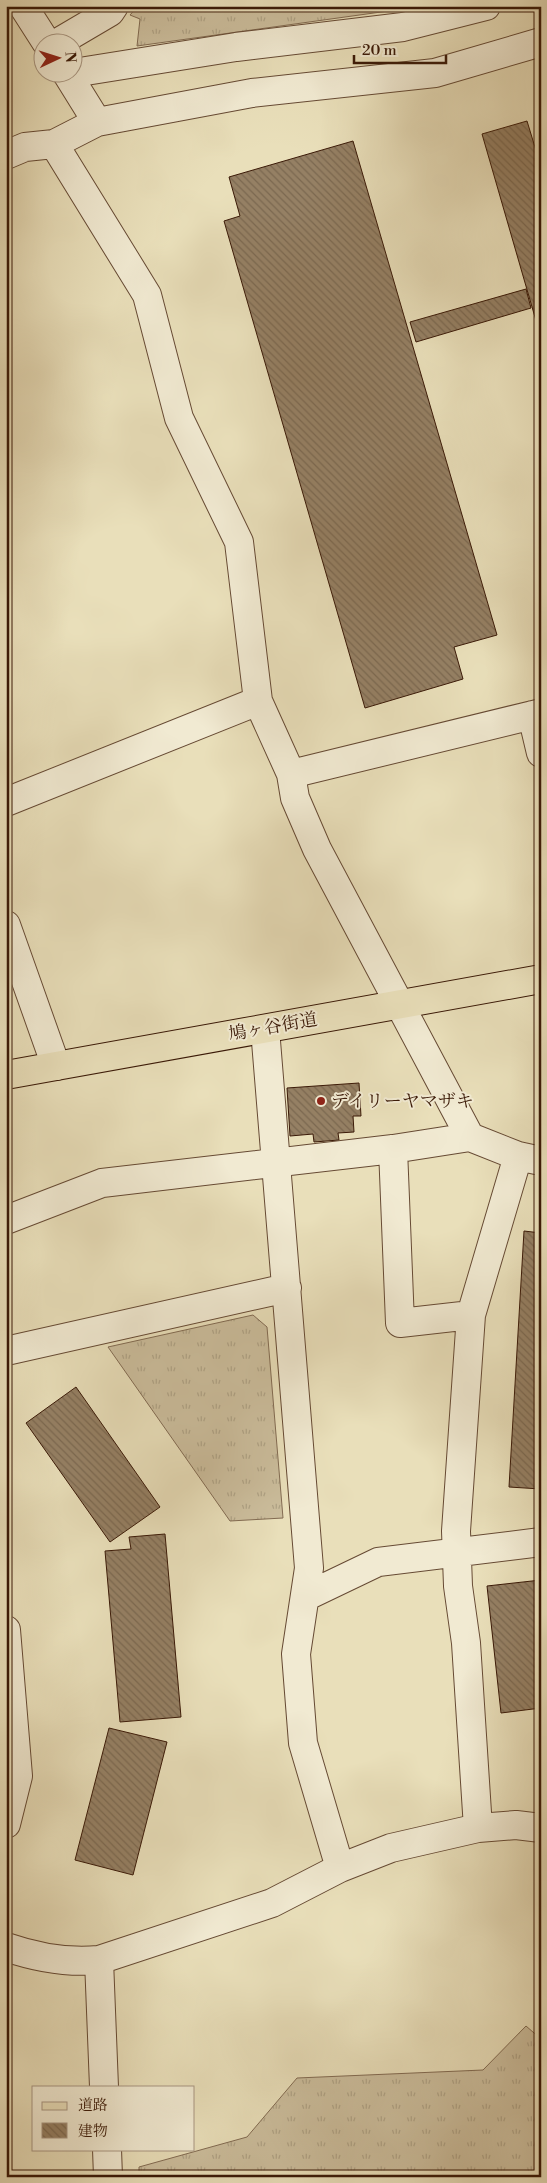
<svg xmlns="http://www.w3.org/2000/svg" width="547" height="2183" font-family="'Libre Bodoni','Noto Serif JP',serif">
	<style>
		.grass { fill: url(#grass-tufts); stroke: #826b52 }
		.building { fill: url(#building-back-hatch); stroke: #3a1907 }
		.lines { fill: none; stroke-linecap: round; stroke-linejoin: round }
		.minor-casing { stroke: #664a34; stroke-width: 30 }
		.major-casing { stroke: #3a1907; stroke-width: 30 }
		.minor { stroke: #f1ead2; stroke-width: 28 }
		.major { stroke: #e9dfba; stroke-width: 28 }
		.poi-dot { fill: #8f2418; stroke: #f1ead2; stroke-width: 2 }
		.labels { text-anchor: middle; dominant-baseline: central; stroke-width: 4; stroke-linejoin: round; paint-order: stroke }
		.street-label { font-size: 18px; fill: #3a1907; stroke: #f1ead2 }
		.poi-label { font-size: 18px; fill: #3a1907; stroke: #f1ead2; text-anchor: start }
	</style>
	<defs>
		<pattern id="grass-tufts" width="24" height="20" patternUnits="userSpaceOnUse" patternTransform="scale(1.25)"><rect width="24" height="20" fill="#cbbd9c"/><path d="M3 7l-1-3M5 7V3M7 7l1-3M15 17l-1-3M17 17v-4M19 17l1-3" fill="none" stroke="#afa285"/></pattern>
		<pattern id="building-back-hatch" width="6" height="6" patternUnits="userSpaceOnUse" patternTransform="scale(1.25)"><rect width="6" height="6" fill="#958064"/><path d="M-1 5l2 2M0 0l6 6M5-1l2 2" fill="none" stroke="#7b6850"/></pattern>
	</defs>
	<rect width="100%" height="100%" fill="#e9dfba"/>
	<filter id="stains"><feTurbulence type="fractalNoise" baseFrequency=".004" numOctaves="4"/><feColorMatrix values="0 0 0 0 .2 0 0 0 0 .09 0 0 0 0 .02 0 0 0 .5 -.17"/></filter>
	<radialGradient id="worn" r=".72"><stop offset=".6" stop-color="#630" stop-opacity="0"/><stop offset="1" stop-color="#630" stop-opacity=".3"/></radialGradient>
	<path class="grass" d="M138,6H424L137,46L140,19L130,15Z
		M253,1315L267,1327L283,1518L230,1521L108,1347Z
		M526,2026L541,2039V2177H139V2167L247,2137L297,2078L483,2070Z"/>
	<path class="building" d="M527,121L541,167V338L482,134Z
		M353,141L497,635L454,647L463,679L365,708L224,221L240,216L229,177Z
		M526,289L531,308L416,342L410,322Z
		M359,1083L361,1116H353L354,1132L338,1133L339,1140L314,1142L313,1134L290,1136L287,1088Z
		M524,1231L541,1233V1489L509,1487Z
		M76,1387L160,1507L110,1542L26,1423Z
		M165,1534L181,1717L120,1722L105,1551L131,1549L129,1537Z
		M541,1580V1708L501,1713L487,1586Z
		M109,1728L167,1742L133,1875L75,1860Z"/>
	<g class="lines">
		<defs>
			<path id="minor" d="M23,6L46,42
				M59,42L110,12L114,6
				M66,72L97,122
				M67,74L236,47L403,27L486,6
				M54,144L147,295L179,418L239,542L258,701L291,774L295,798L317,849L470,1137L518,1156L541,1161
				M6,155L25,147L54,144L97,122L252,93L435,73L541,42
				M532,715L541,753
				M291,774L541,713
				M6,802L258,701
				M6,925L56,1066
				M265,1029L309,1568L296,1654L303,1743L340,1868
				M393,1149L400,1323L471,1315
				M6,1220L102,1183L393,1149L470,1137
				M6,1351L287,1288
				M305,1597L378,1562L541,1542
				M6,1630L18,1776L6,1824
				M478,1828L466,1643L458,1586L456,1531L471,1315L518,1156
				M6,1947C35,1957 69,1963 99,1960L272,1903L340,1868L391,1848L478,1828L516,1825L541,1828
				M99,1960L104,2087
				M107,2149L108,2177"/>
			<path id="major" d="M6,1075L541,979"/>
		</defs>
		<use href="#minor" class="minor-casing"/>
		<use href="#major" class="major-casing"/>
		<use href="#minor" class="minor"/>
		<use href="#major" class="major"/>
	</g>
	<circle class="poi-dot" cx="321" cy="1101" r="5"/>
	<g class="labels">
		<g class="street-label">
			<text transform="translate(273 1027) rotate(-10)">鳩ヶ谷街道</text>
		</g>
		<g class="poi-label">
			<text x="331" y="1101">デイリーヤマザキ</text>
		</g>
	</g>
	<rect width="547" height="2183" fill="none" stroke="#e9dfba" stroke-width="25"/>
	<rect x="8" y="8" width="532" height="2168" fill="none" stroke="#3a1907" stroke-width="2.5"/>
	<rect x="12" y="12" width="522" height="2158" fill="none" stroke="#3a1907"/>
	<rect x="32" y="2086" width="162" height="65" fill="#f1ead2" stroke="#a89681"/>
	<rect x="42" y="2102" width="25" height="8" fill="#e9dfba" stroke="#a89681"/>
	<text x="78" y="2110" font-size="15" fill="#3a1907">道路</text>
	<rect x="42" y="2123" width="25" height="15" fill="url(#building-back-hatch)" stroke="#a89681"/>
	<text x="78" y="2136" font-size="15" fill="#3a1907">建物</text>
	<g transform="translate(58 58) rotate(86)"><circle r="24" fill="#f1ead2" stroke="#a89681"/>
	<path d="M0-4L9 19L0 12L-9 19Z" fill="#8f2418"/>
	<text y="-8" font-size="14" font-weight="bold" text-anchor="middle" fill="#3a1907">N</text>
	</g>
	<path d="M354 55v8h92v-8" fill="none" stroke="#3a1907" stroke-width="2.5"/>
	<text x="362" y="55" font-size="15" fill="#3a1907" stroke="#f1ead2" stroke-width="4" paint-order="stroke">20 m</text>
	<rect width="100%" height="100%" filter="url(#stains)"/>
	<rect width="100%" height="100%" fill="url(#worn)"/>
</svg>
